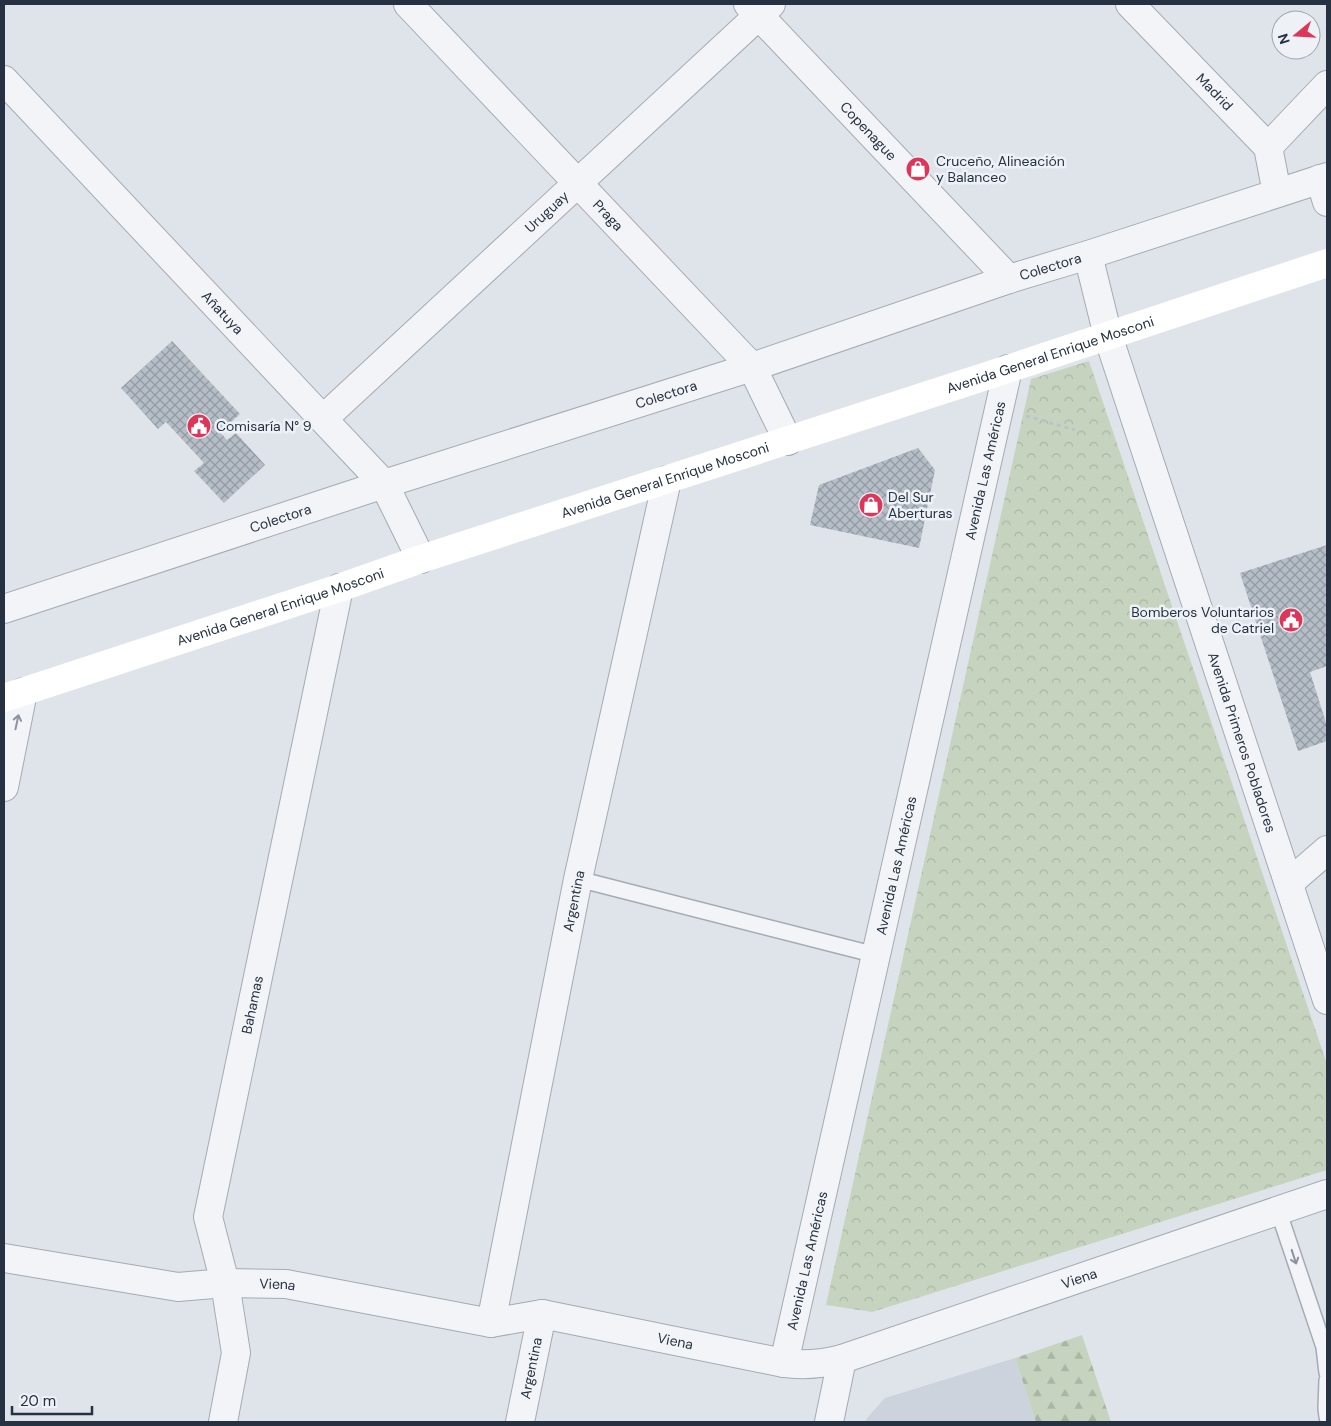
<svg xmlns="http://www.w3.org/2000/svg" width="1331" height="1426" font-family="'DM Sans',sans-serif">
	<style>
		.built { fill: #ccd3dc }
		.forest { fill: url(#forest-firs) }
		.park { fill: url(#park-crowns) }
		.building { fill: url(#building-cross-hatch) }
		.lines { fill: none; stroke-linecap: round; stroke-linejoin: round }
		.service-casing { stroke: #a4abb4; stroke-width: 18 }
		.minor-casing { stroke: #a4abb4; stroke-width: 30 }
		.tertiary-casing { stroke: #a4abb4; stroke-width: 30 }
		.path { stroke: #bdc2c8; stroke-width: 3; stroke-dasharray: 4 4; stroke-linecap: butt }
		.service { stroke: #f2f4f7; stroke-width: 15 }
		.minor { stroke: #f2f4f7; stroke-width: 28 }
		.tertiary { stroke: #f2f4f7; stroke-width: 28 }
		.secondary { stroke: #fff; stroke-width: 28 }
		.oneway { stroke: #8c939c }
		.labels { text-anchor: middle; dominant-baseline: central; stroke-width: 5; stroke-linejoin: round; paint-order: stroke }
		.street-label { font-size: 14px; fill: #263242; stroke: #eef2f7 }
		.poi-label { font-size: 14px; fill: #263242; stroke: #eef2f7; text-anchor: start }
	</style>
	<defs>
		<pattern id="forest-firs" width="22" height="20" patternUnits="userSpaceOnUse" patternTransform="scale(1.25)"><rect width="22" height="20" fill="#c6d4bf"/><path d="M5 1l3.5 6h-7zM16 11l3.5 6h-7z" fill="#aab6a5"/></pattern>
		<pattern id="park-crowns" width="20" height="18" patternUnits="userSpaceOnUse" patternTransform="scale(1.25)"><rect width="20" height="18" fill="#c6d4bf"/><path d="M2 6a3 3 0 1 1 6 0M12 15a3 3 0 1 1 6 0" fill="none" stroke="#aab6a5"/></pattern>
		<pattern id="building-cross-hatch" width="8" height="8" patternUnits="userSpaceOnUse" patternTransform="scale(1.25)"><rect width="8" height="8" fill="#b5bdc7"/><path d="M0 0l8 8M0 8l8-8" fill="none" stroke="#939aa3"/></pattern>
	</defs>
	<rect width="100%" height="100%" fill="#dfe4ea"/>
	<path class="built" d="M1015,1358L1036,1422H866L867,1418L885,1398Z"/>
	<path class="forest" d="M1082,1335L1111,1422H1036L1015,1358Z"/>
	<path class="park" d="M1089,361L1327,1064V1170L872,1312L826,1305L1031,379Z"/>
	<path class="building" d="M172,341L240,414L220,432L227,440L236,433L265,465L224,503L194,471L204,463L166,422L158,429L121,388Z
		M918,448L935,470L919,548L810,525L819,485Z
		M1327,545V666L1310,672L1327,726V741L1298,751L1240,573Z"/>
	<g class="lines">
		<defs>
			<path id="service" d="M578,879L876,955
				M1278,1210L1324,1347L1327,1373
				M1327,1380L1326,1408L1327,1417"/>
			<g id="minor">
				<path id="s1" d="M408,4L752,367L788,441"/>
				<path id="s2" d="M748,4L1009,279"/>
				<path id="s3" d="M1130,4L1268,147L1277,193"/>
				<path d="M1268,147L1327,85"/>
				<path d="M1320,179L1327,202"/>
				<path d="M1088,255L1108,336"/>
				<path id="s4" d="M323,419L771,4"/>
				<path id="s5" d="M4,609L384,484L752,367L1009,279L1088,255L1327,177"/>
				<path d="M4,787L23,692"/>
				<path d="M1289,883L1327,850"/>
				<path id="s6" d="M4,1258L178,1287L225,1283L286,1284L491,1323L542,1314L784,1363C804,1366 822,1364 842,1359L1327,1194"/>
				<path id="s7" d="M491,1323L578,879L667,480"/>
				<path id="s8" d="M784,1363L1008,369"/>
				<path id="s9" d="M223,1422L236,1353L225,1283L208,1217L339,588"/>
				<path id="s10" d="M520,1422L542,1314"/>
				<path d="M829,1422L842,1359"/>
			</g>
			<g id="tertiary">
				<path id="s11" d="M4,80L384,484L421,559"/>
				<path id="s12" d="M1108,336L1327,1000"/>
			</g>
		</defs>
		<use href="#service" class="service-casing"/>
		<use href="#minor" class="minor-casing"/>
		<use href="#tertiary" class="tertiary-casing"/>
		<path class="path" d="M1026,416L1075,430"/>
		<use href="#service" class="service"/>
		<use href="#minor" class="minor"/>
		<use href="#tertiary" class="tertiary"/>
		<path class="secondary" id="s13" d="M4,698L339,588L421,559L1008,369L1327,263"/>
	</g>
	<defs><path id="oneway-shaft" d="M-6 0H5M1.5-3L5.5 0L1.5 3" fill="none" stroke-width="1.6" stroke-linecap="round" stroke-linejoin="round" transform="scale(1.25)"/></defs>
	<g class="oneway">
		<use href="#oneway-shaft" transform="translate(17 722) rotate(-78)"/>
		<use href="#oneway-shaft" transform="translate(1294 1257) rotate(72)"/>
	</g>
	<defs>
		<symbol id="shop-disc" viewBox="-11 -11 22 22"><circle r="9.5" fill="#dc3659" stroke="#eef2f7"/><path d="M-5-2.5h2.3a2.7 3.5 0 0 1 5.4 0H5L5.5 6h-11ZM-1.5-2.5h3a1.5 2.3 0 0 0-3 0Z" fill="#fff"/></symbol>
		<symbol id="civic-disc" viewBox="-11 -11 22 22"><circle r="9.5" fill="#dc3659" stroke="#eef2f7"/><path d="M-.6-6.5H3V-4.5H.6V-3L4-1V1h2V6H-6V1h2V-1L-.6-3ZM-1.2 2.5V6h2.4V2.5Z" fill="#fff"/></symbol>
	</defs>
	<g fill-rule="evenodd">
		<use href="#shop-disc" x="904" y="155" width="28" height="28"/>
		<use href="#civic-disc" x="185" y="412" width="28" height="28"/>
		<use href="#shop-disc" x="857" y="491" width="28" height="28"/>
		<use href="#civic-disc" x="1277" y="606" width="28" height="28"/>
	</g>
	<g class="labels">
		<g class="street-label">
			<text stroke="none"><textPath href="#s3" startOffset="122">Madrid</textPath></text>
			<text stroke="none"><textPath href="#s2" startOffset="175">Copenague</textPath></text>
			<text stroke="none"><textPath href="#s4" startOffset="305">Uruguay</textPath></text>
			<text stroke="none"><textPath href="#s1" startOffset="291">Praga</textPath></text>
			<text stroke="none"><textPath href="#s5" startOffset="1101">Colectora</textPath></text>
			<text stroke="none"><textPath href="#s11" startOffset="319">Añatuya</textPath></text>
			<text stroke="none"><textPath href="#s13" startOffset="1101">Avenida General Enrique Mosconi</textPath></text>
			<text stroke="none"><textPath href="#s5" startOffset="696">Colectora</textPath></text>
			<text stroke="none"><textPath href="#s8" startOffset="915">Avenida Las Américas</textPath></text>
			<text stroke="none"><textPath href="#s13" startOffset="696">Avenida General Enrique Mosconi</textPath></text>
			<text stroke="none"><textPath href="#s5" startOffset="291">Colectora</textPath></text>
			<text stroke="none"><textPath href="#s13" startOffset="291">Avenida General Enrique Mosconi</textPath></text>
			<text stroke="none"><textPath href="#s12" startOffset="428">Avenida Primeros Pobladores</textPath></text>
			<text stroke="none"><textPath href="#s8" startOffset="510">Avenida Las Américas</textPath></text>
			<text stroke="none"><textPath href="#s7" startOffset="430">Argentina</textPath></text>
			<text stroke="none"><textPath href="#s9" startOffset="426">Bahamas</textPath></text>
			<text stroke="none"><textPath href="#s8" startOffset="105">Avenida Las Américas</textPath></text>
			<text stroke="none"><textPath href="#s6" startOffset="1101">Viena</textPath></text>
			<text stroke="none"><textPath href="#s6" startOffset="276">Viena</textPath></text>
			<text stroke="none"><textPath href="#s6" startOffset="681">Viena</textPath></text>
			<text stroke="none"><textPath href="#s10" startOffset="55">Argentina</textPath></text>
		</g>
		<g class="poi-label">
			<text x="936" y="161">Cruceño, Alineación<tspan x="936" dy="16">y Balanceo</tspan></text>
			<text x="216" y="426">Comisaría N° 9</text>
			<text x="888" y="497">Del Sur<tspan x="888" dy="16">Aberturas</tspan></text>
			<text x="1274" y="612" text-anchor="end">Bomberos Voluntarios<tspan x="1274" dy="16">de Catriel</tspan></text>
		</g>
	</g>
	<rect width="1331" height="1426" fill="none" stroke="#263242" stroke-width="10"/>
	<g transform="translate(1296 35) rotate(252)"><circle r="24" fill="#eef2f7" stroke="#9ea5af"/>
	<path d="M0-4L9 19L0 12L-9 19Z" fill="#dc3659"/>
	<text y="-8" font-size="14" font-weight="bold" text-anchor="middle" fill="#263242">N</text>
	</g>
	<path d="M12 1406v8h80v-8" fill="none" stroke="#263242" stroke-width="2.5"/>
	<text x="20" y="1406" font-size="15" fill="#263242" stroke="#eef2f7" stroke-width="4" paint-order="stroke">20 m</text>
</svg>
